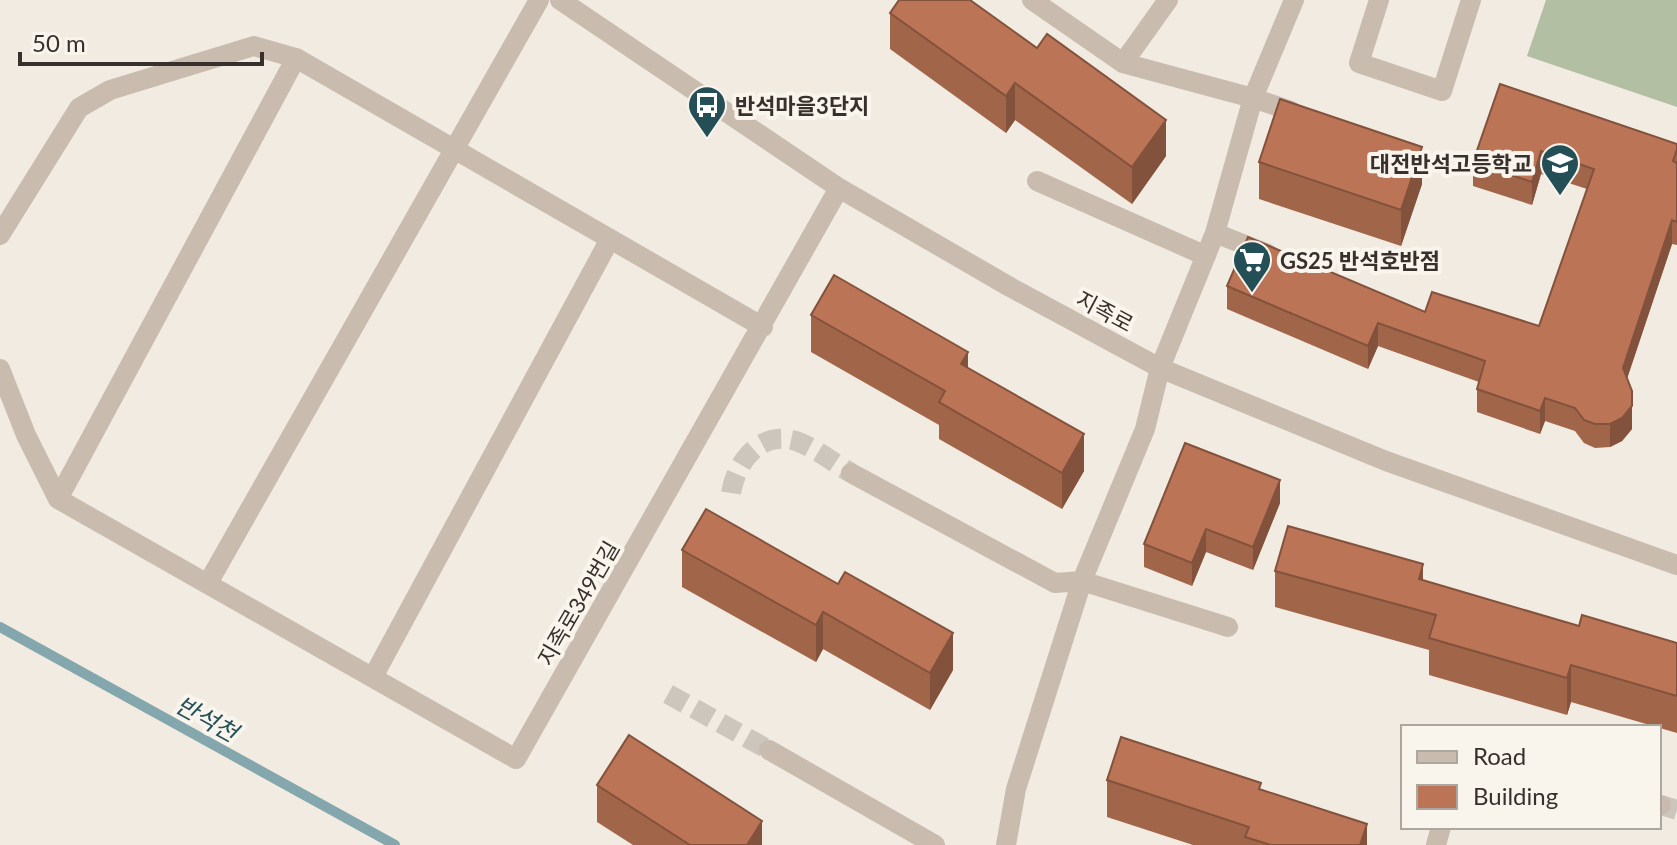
<svg xmlns="http://www.w3.org/2000/svg" width="1677" height="845" font-family="Lato,'Noto Sans KR',sans-serif">
	<style>
		.pitch { fill: #b3bfa2 }
		.lines { fill: none; stroke-linecap: round; stroke-linejoin: round }
		.stream { stroke: #83a7ac; stroke-width: 10 }
		.minor-tunnel { stroke: #ccc6bd; stroke-width: 20; stroke-dasharray: 20 10; stroke-linecap: butt }
		.minor { stroke: #c9bcae; stroke-width: 20 }
		.wall { fill: #a1654a }
		.shaded-wall { fill: #83523c }
		.building { fill: #bb7556; stroke: #83523c; stroke-width: 2 }
		.labels { text-anchor: middle; dominant-baseline: central; stroke-width: 8; stroke-linejoin: round; paint-order: stroke }
		.poi-label { font-size: 22px; font-weight: bold; fill: #38302c; stroke: #f9f5ed; text-anchor: start }
		.street-label { font-size: 22px; fill: #38302c; stroke: #f9f5ed }
		.water-label { font-size: 24px; font-style: italic; fill: #254f56; stroke: #f9f5ed }
	</style>
	<rect width="100%" height="100%" fill="#f1ebe1"/>
	<path class="pitch" d="M1546,0H1677V107L1527,56Z"/>
	<g class="lines">
		<path class="stream" d="M0,627L395,845"/>
		<path class="minor-tunnel" d="M731,493C736,462 760,430 796,441C814,447 834,463 851,473
			M668,694L769,750
			M1661,805L1677,810"/>
		<path class="minor" d="M560,0L839,188L1010,287L1160,368L1386,461L1677,565
			M1032,0L1123,63L1253,98L1291,111
			M1379,0L1359,63L1442,91L1471,0
			M1123,63L1168,0
			M1037,181L1206,256
			M1215,233L1268,254
			M0,235L79,108L110,90L254,46L296,58L763,327
			M0,369L26,435L58,499L516,759L839,188
			M851,473L1055,583L1082,581L1228,627
			M58,499L296,58
			M208,583L539,0
			M373,677L610,239
			M769,750L935,845
			M1659,805H1661
			M1006,845L1016,789L1082,581L1145,429L1160,368L1215,233L1253,98L1294,0
			M1436,845L1441,827"/>
	</g>
	<path class="wall" d="M890,13L1166,156L1132,204L1015,120L1006,133L890,49Z
		M1500,84L1677,144V245L1672,244L1627,378L1632,429L1622,441L1610,447L1595,448L1584,443L1575,431L1545,421L1540,434L1477,412V389L1479,382L1378,346L1368,369L1227,309V286L1539,326L1587,189L1541,174L1532,205L1473,186V162Z
		M1259,162L1422,184L1401,246L1259,199Z
		M811,315L968,368L1084,471L1062,509L939,439V425L811,352Z
		M1280,503L1253,570L1206,552L1192,586L1144,567V544Z
		M682,550L953,670L930,710L823,649L816,662L682,587Z
		M1275,571L1423,580L1579,626L1677,643V733L1571,702L1567,715L1429,675V650L1275,607Z
		M1107,780L1367,845H1193L1107,817Z
		M597,785L762,845H633L597,822Z"/>
	<path class="shaded-wall" d="M1015,83V120L1006,133V96Z
		M1166,120V156L1132,204V167Z
		M1422,147V184L1401,246V210Z
		M1541,151V174L1532,205V182Z
		M1672,220V244L1623,391V368Z
		M1378,323V346L1368,369V346Z
		M968,352V389L961,364Z
		M1632,391V429L1622,441L1610,447V424Z
		M1545,398V421L1540,434V411Z
		M1084,434V471L1062,509V473Z
		M1280,480V503L1253,570V547Z
		M1206,529V552L1192,586V563Z
		M1423,564V601L1419,579Z
		M823,612V649L816,662V625Z
		M953,633V670L930,710V673Z
		M1571,665V702L1567,715V678Z
		M762,821V845H747Z
		M1367,824V845H1360Z"/>
	<path class="building" d="M899,0H970L1037,48L1047,34L1166,120L1132,167L1015,83L1006,96L890,13Z
		M1500,84L1677,144V149L1673,161L1677,163V222L1672,220L1623,368L1632,391V406L1622,418L1610,424H1595L1584,420L1575,408L1545,398L1540,411L1477,389L1485,361L1378,323L1368,346L1227,286L1248,237L1425,312L1432,292L1539,326L1594,169L1541,151L1532,182L1473,162Z
		M1280,99L1422,147L1401,210L1259,162Z
		M834,275L968,352L961,364L1084,434L1062,473L939,402L945,391L811,315Z
		M1185,443L1280,480L1253,547L1206,529L1192,563L1144,544Z
		M706,509L838,584L845,572L953,633L930,673L823,612L816,625L682,550Z
		M1288,526L1423,564L1419,579L1579,626L1582,615L1677,643V696L1571,665L1567,678L1429,638L1436,615L1275,571Z
		M629,735L762,821L747,845H690L597,785Z
		M1121,737L1261,783L1259,789L1367,824L1360,845H1271L1245,837L1249,827L1107,780Z"/>
	<defs>
		<symbol id="bus-pin" viewBox="-11 -11 22 30"><path d="M0 17L-7.5 6A9.5 9.5 0 1 1 7.5 6Z" fill="#254f56" stroke="#f9f5ed"/><path d="M-5-6H5V4H4V6H2V4H-2V6H-4V4H-5ZM-3.5-4V0h7V-4ZM-3.5 1.2v1.5H-2V1.2ZM2 1.2v1.5H3.5V1.2Z" fill="#fff"/></symbol>
		<symbol id="school-pin" viewBox="-11 -11 22 30"><path d="M0 17L-7.5 6A9.5 9.5 0 1 1 7.5 6Z" fill="#254f56" stroke="#f9f5ed"/><path d="M0-5L7-2L0 1L-7-2ZM-4 1L0 2.5L4 1V4Q0 6-4 4Z" fill="#fff"/></symbol>
		<symbol id="supermarket-pin" viewBox="-11 -11 22 30"><path d="M0 17L-7.5 6A9.5 9.5 0 1 1 7.5 6Z" fill="#254f56" stroke="#f9f5ed"/><path d="M-6-5.5h2.5l.6 2H6L4.5 2H-2.5L-4.4-4H-6ZM-1.5 3.2a1.3 1.3 0 1 0 .1 0ZM3 3.2a1.3 1.3 0 1 0 .1 0Z" fill="#fff"/></symbol>
	</defs>
	<g fill-rule="evenodd">
		<use href="#bus-pin" x="685" y="83" width="44" height="60"/>
		<use href="#school-pin" x="1538" y="141" width="44" height="60"/>
		<use href="#supermarket-pin" x="1230" y="238" width="44" height="60"/>
	</g>
	<g class="labels">
		<g class="poi-label">
			<text x="735" y="105">반석마을3단지</text>
			<text x="1532" y="163" text-anchor="end">대전반석고등학교</text>
			<text x="1280" y="260">GS25 반석호반점</text>
		</g>
		<g class="street-label">
			<text transform="translate(1105 311) rotate(28)">지족로</text>
			<text transform="translate(578 603) rotate(-60)">지족로349번길</text>
		</g>
		<g class="water-label">
			<text transform="translate(207 718) rotate(29)">반석천</text>
		</g>
	</g>
	<rect x="1401" y="725" width="260" height="104" fill="#f9f5ed" stroke="#aca6a0" stroke-width="2"/>
	<rect x="1417" y="751" width="40" height="12" fill="#c9bcae" stroke="#aca6a0" stroke-width="2"/>
	<text x="1473" y="765" font-size="24" fill="#38302c">Road</text>
	<rect x="1417" y="785" width="40" height="24" fill="#bb7556" stroke="#aca6a0" stroke-width="2"/>
	<text x="1473" y="805" font-size="24" fill="#38302c">Building</text>
	<path d="M20 52v12h242v-12" fill="none" stroke="#38302c" stroke-width="4"/>
	<text x="32" y="52" font-size="24" fill="#38302c" stroke="#f9f5ed" stroke-width="6" paint-order="stroke">50 m</text>
</svg>
